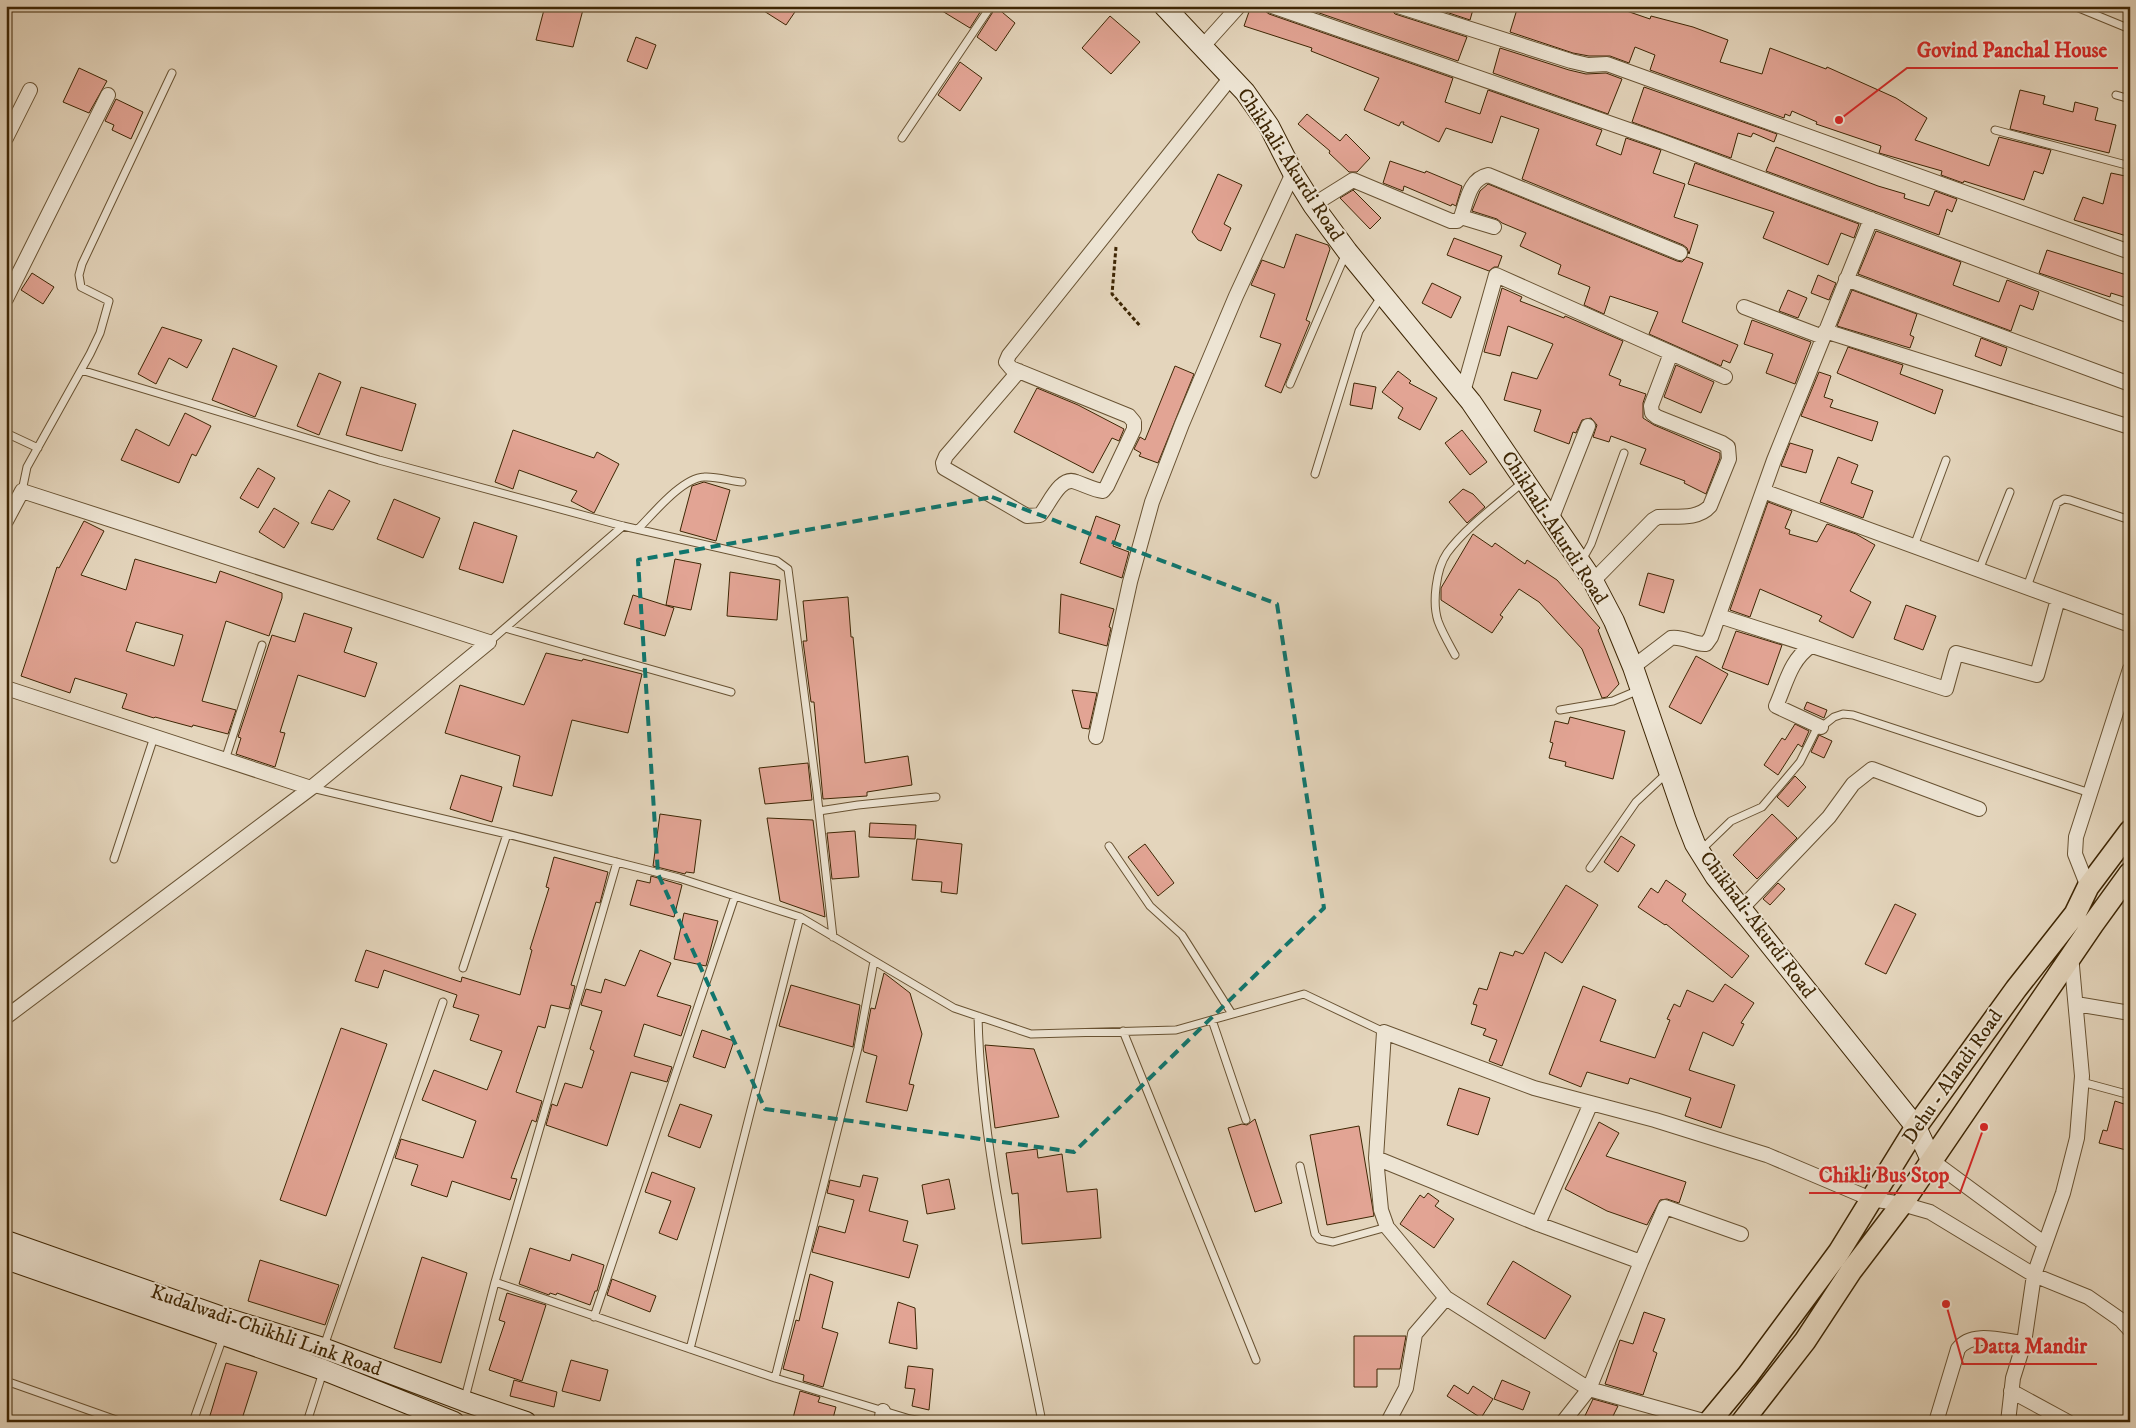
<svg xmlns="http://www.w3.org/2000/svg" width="2136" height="1428" font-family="'IM FELL DW Pica',serif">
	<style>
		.building { fill: #e2a494; stroke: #3e2604; fill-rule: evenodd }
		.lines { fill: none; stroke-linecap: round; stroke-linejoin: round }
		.lane-casing { stroke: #685232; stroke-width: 9 }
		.street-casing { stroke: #685232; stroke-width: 16 }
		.secondary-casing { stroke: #3e2604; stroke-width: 22 }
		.primary-casing { stroke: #3e2604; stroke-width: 24 }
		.path { stroke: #3e2604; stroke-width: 3; stroke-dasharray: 4 2.5; stroke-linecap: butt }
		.lane { stroke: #ede4d3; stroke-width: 7 }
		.street { stroke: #ede4d3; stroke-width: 14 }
		.secondary { stroke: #ede4d3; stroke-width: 20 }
		.primary { stroke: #e4d5bc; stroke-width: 21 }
		.marked { fill: none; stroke: #0f766e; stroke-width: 4; stroke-dasharray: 10 6; stroke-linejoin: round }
		.labels { text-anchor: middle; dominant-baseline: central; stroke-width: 4; stroke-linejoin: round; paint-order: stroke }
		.street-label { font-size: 20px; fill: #3e2604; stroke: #ede4d3 }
		.leader { fill: none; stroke: #d62828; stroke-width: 2 }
		.callout-dot { fill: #d62828; stroke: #ede4d3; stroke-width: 2 }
		.callout-label { font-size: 21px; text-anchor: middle; font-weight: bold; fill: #d62828; stroke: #ede4d3; stroke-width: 4; stroke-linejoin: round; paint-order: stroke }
	</style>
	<rect width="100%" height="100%" fill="#e4d5bc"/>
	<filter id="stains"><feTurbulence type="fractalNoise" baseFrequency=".004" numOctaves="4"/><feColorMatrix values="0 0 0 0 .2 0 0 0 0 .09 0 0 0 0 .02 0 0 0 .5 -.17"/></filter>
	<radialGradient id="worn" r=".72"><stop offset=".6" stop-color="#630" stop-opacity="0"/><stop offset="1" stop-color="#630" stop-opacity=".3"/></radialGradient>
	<path class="building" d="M545,6H584L573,47L536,40Z
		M756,6H799L786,25Z
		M934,6H984L970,28Z
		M1251,6H1263L1265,11L1269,14L1453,78L1445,102L1480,114L1488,90L1602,130L1596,145L1621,155L1626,138L1661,150L1653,173L1685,184L1674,217L1698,225L1689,254L1687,248L1683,245L1522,179L1539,129L1501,116L1492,143L1446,128L1439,142L1403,124L1404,122H1401L1399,126L1364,110L1379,78L1311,51L1312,48L1244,26Z
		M1299,6H1383L1390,8L1395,14L1467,37L1458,61Z
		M1428,6H1474L1470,20Z
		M1518,6H1612L1650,19L1651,16L1693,27L1728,40L1720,62L1762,74L1770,48L1826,69L1827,67L1896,98L1927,118L1915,140L1989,166L1999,137L2051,150L2043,174L2034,171L2024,200L1964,181L1963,183L1941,175L1942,171L1879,153L1881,146L1816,124L1817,122L1792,111L1790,116L1785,114L1784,118L1650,70L1655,55L1635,47L1629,63L1610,56H1589L1573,53L1510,32Z
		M996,7L1015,23L996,51L977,37Z
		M1110,16L1140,42L1111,74L1082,48Z
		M636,37L656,45L647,69L627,61Z
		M1500,48L1569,70L1586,74L1606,73L1622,79L1608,114L1493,73Z
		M960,62L982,78L960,111L938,95Z
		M79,68L107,81L89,113L63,102Z
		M1644,87L1777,134L1774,142L1753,133L1751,137L1738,133L1731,158L1632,122Z
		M2020,90L2045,96L2043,104L2073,112L2075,102L2098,108L2095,120L2116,125L2109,153L2010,129Z
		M116,99L143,112L131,139L112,130L114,125L105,121Z
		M1307,114L1340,141L1346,134L1370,158L1357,172H1349L1329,153L1330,151L1298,124Z
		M1776,147L1878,186L1905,194L1904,198L1929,206L1935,191L1957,199L1952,212L1947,209L1939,235L1766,171Z
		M1390,161L1425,173L1426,171L1462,186L1456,206L1452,204L1451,206L1404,186L1403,191L1383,183Z
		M1695,163L1859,224L1854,238L1841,233L1828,265L1763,238L1774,212L1688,184Z
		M2111,173L2130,177V237L2074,220L2083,197L2103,204Z
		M1218,174L1242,185L1224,224L1231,228L1221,251L1198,240L1192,232Z
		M1488,184L1677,261L1682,262L1687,257L1703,263L1682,322L1738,345L1730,363L1723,360L1721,366L1649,334L1658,312L1610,296L1604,314L1584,305L1590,287L1558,274L1561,265L1520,246L1526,233L1502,223L1497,219L1472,211L1480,191Z
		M1353,190L1381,218L1370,229L1340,198Z
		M1876,231L1961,262L1953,285L1999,302L2007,280L2039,292L2033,310L2020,305L2011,331L1858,274Z
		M1296,234L1328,245L1330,249L1306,320L1310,322L1281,393L1265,386L1281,344L1260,337L1275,294L1251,285L1262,260L1284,268Z
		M1454,238L1502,256L1498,267H1494L1489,271L1447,255Z
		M2047,250L2130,276V299L2111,293L2110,297L2039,273Z
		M32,273L54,287L43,304L21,290Z
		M1818,275L1836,283L1829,300L1811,293Z
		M1432,283L1461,297L1451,318L1422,303Z
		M1502,288L1522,297L1520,301L1564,318L1565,316L1623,341L1609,375L1621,380L1619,385L1646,394L1643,403V418L1654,425L1720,453V458L1706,494L1684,483L1685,481L1640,464L1646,449L1611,436L1609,442L1593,437L1597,425L1591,418L1582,420L1576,433L1573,432L1569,444L1534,431L1541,410L1504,400L1512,372L1537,379L1553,344L1508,326L1500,356L1484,352Z
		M1788,290L1807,298L1798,318L1779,311Z
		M1852,290L1917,314L1910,335L1914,337L1910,348L1837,326Z
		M1752,320L1811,342L1795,384L1766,373L1773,354L1744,344Z
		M162,327L202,340L187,368L169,358L156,384L138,374Z
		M1981,338L2007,348L2001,366L1975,356Z
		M1848,347L1903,365L1900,374L1943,390L1935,414L1837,373Z
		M233,348L277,366L255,417L212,400Z
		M1676,365L1714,382L1701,413L1664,397Z
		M1175,366L1194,374L1158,463L1139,456L1141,453L1134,449L1140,437L1145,440Z
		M1398,371L1411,381L1409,383L1437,398L1420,430L1398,418L1403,408L1382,392Z
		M1819,372L1831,376L1824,397L1833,400L1830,407L1878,422L1872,441L1801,416Z
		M319,373L341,382L319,435L297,426Z
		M1354,383L1376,387L1372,409L1350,405Z
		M361,387L416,404L402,451L346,435Z
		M1037,388L1078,405L1124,429L1119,441L1112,438L1093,473L1014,432Z
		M185,413L211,426L196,456L192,454L179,483L121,460L136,429L169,446Z
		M513,430L594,458L597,452L619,464L594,513L571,501L577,491L519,470L513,489L495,482Z
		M1462,430L1487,462L1470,475L1445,443Z
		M1790,443L1813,450L1806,473L1781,466Z
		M1838,457L1858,465L1851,483L1873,491L1863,518L1820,502Z
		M258,468L275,478L258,508L240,498Z
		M704,482L730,490L716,541L680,531L692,486Z
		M1463,489L1473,494L1485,507L1467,523L1449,502Z
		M329,490L350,501L333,530L311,523Z
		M394,499L440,518L423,558L377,539Z
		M1768,502L1792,511L1785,528L1790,530L1789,534L1817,542L1827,524L1856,534L1875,545L1850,591L1871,602L1853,638L1819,621L1822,616L1760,589L1750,617L1730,610Z
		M274,508L299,523L284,548L259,532Z
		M1096,516L1120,525L1113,546L1129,552L1122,578L1080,563Z
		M84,521L104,531L81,575L126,590L135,559L216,583L220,571L282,593V598L269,636L226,621L202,701L236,710L228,734L193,725L192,727L155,717L154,718L122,708L127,694L75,678L70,693L21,676L57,567L59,568ZM136,622L183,635L174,666L126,651Z
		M474,522L517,536L503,583L459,569Z
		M1473,534L1492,547L1495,543L1525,564L1527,560L1557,580L1600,628L1598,630L1619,684L1607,697L1602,698L1582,649L1539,602L1519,589L1500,615L1503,617L1492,633L1441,600V588Z
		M675,559L701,564L691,610L666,605Z
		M730,572L780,580L777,620L727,616Z
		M1648,573L1674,580L1664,613L1639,605Z
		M1061,594L1114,609L1109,627L1111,628L1107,646L1059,633Z
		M633,595L674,608L665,636L624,624Z
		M848,597L851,637H853L865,763L908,756L912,785L867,792V796L823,799L814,702H811L803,641H807L803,601Z
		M1906,605L1936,616L1923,650L1894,639Z
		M304,613L352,628L344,652L377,663L365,697L298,675L280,732L285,733L275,767L236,754L241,738L238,737L272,635L295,642Z
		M1736,631L1782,645L1768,685L1722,668Z
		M546,653L582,661L583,659L642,674L628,733L572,720L552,796L513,786L520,756L445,733L460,685L524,705Z
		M1696,656L1728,674L1701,724L1669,707Z
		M1072,690L1097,693L1089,729L1082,728Z
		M1807,702L1827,710L1824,718L1804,709Z
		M1570,717L1625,731L1613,779L1565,766L1566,762L1549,758L1553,743L1550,742L1555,721L1568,724Z
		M1795,724L1809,731L1802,747L1798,744L1778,775L1764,765L1782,738L1785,740Z
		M1819,735L1832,741L1824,758L1811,752Z
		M808,763L812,800L765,804L759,768Z
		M461,775L502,787L492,822L450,809Z
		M1795,776L1806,787L1788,807L1777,797Z
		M660,814L701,820L694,873L686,872L685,874L653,866Z
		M1772,814L1797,838L1757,879L1733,855Z
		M767,818L813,820L825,917L780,901Z
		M870,823L916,825L915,839L869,837Z
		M855,831L859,877L832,879L827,833Z
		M1621,836L1635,845L1618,872L1604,862Z
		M917,839L962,844L957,894L941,892L942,882L912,880Z
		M1145,844L1174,883L1158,896L1128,857Z
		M554,857L608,872L600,903L596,902L571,985L575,986L569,1009L551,1005L545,1028L538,1026L516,1092L542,1101L536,1122L532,1120L511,1178L517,1179L510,1200L452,1181L447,1197L411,1185L418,1165L395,1158L401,1139L463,1158L476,1121L422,1100L434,1070L487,1090L502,1051L470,1040L479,1015L453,1007L457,995L384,970L378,988L355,981L366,950L461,982L462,977L520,995L532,950L530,949L549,888L546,887Z
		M651,876L682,885L674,917L630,905L637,880L650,883Z
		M1666,880L1686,894L1682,901L1749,956L1732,978L1666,924L1665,925L1638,907L1651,888L1658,893Z
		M1778,883L1785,889L1770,905L1763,899Z
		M1566,885L1598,905L1562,963L1545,952L1502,1066L1489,1061L1497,1040L1483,1035L1486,1029L1471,1024L1477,1005L1473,1004L1479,988L1487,990L1500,952L1513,956L1515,951L1523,954Z
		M1895,904L1916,914L1886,974L1865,964Z
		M684,913L718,921L706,966L674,959Z
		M640,950L671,963L657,996L691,1006L681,1036L644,1024L634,1056L672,1067L667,1082L631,1072L607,1146L546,1125L552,1104L557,1106L565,1083L582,1088L594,1051L590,1049L602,1011L581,1005L586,989L601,993L605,979L625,986Z
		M884,973L910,993L922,1034L909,1084L914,1085L907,1111L866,1102L877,1056L864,1052L863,1050L871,1008L875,1009Z
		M1725,984L1754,1003L1741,1023L1744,1024L1733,1046L1703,1032L1689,1070L1735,1085L1721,1128L1685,1116L1691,1098L1630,1078L1628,1084L1587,1072L1581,1087L1549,1074L1583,986L1616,1000L1600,1041L1655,1058L1670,1020L1667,1019L1674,1004L1680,1007L1687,990L1713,1002Z
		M791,985L860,1005L853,1047L779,1026Z
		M341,1028L387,1044L326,1216L280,1200Z
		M702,1030L734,1041L725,1068L693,1057Z
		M985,1045L1034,1049L1059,1117L995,1128Z
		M1459,1088L1490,1098L1478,1135L1447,1125Z
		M2115,1101L2130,1106V1151L2099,1143L2103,1130L2107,1131Z
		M680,1104L712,1115L700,1148L668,1136Z
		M1255,1119L1282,1203L1255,1212L1228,1128L1242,1124L1247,1125Z
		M1599,1122L1619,1133L1606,1156L1686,1182L1679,1203L1667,1199L1660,1200L1647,1225L1607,1211L1565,1189Z
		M1359,1126L1374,1216L1327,1225L1310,1135Z
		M1037,1149L1038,1158L1062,1154L1067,1192L1097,1189L1101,1238L1022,1244L1018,1193L1012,1194L1006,1153Z
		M652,1172L695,1188L677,1240L659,1233L671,1201L645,1192Z
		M863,1175L878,1178L869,1211L908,1221L903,1241L918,1245L909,1278L812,1252L819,1226L845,1233L854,1200L827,1193L830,1180L860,1187Z
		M949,1179L955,1209L927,1214L922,1185Z
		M1428,1193L1439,1201L1435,1206L1454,1219L1434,1248L1400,1224L1420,1195L1424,1198Z
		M530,1248L570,1261L572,1254L604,1265L597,1291H595L590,1305L557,1293L556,1295L550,1293L549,1295L519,1284Z
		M422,1257L467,1273L441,1363L394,1348Z
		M260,1260L339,1285L325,1325L248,1301Z
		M1513,1261L1571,1296L1545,1339L1487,1304Z
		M810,1274L833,1282L822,1328L838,1333L823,1387L803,1381L804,1375L783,1369L796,1320L799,1321Z
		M612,1279L656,1296L650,1312L607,1295Z
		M507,1293L546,1305L522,1381L489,1370L505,1322L499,1320Z
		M898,1302L915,1308L917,1349L889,1343Z
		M1644,1312L1665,1319L1653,1351L1657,1353L1643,1395L1605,1384L1620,1340L1633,1344Z
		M1354,1336H1406L1400,1369H1377V1387H1354Z
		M571,1360L608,1370L600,1401L562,1391Z
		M226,1363L257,1372L241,1422H208Z
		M908,1366L933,1369L929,1410L912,1406L915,1389L905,1388Z
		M514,1380L557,1392L554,1407L510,1396Z
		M1502,1380L1530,1392L1523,1410L1494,1399Z
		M1454,1385L1468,1394L1473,1386L1493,1399L1481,1418L1447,1396Z
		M800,1391L820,1397L818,1402L836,1407L832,1422H792Z
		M1593,1399L1618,1406L1610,1422H1582Z"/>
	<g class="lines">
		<defs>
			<path id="lane" d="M2074,6L2130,29
				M2116,95L2130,99
				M1995,130L2130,166
				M902,138L991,6
				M81,370L379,460L623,526L777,561L788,569L817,793L833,937
				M1290,384L1346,253
				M6,433L38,448
				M1315,474L1359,331L1381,297
				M22,491L27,467L90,354L100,333L109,301L81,287L79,275L82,264L172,73
				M638,529C653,514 682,478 704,477C716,476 730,481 742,482
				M1914,546L1946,460
				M1582,560L1591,544L1624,453
				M1979,570L2010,492
				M2027,587L2057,503L2064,499L2070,500L2130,520
				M505,628L731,692
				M489,642L623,526
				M1455,655C1449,644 1442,632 1438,621C1432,603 1436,569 1447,553C1465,528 1499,503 1523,482
				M1560,710L1613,701L1639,690
				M225,760L262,645
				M312,788L507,834L679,878L800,917L954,1008L1031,1034L1176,1030L1304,994L1384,1032
				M819,811L858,805L936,797
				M1109,846L1150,906L1182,935L1232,1014
				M1700,851L1731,821L1762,807L1800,762L1815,732L1834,717L1843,714L1853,715L2090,793
				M114,859L154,737
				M617,862L495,1282L775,1378L910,1419L932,1422
				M1590,868L1636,802L1667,773
				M463,968L507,834
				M978,1016C981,1153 1016,1288 1042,1422
				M1212,1020L1246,1120
				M1123,1031L1256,1360
				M2082,1082L2130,1095
				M1300,1166L1315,1234L1319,1239L1333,1242L1387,1227
				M594,1317L735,896
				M324,1346L443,1002
				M690,1349L800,917
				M775,1378L858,1048L874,961
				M6,1381L122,1422
				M465,1398L495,1282
				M193,1422L223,1337
				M307,1422L323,1372"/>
			<path id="street" d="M1272,6L1658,140L2130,316
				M1398,6L1571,61L1588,65L1607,64L2130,252
				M1203,46L1239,6
				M6,138L30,90
				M1313,205L1353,180L1451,221H1457L1461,217C1467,201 1469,179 1488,175L1680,253
				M1461,217L1494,227
				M1846,279L2130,384
				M6,299L108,95
				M1744,307L1823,337
				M1825,331L2130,427
				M1019,371L946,456L943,463L944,468L1027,516L1040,515C1049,505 1060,475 1076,482C1085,485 1094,490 1103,491L1107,486L1134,429V422L1129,416L1011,368L1006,362L1009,355L1232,76
				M1463,392L1496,275L1725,377
				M1763,491L2130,625
				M1551,520L1588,426
				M6,521L22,491L489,642
				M1593,581L1653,520L1658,517C1676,516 1698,520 1710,506L1729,459L1728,447L1722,443L1657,417L1652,413L1651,406L1671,353
				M1719,616L1946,689L1956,653L2037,675L2058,599
				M1811,646C1790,660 1786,684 1776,706L1821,727
				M1633,667L1671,638C1684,636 1694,645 1706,644L1711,637L1774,460L1871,219
				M6,688L311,788
				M1096,737L1130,582L1152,502L1182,424L1236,296L1293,173
				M2088,887L2075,854L2076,837L2130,669
				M1741,909L1829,817L1853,784L1872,769L1979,809
				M2076,1004L2130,1013
				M6,1017L311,788L489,642
				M1376,1158L1384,1032L1534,1088L1655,1120L1767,1155L1871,1199L1902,1204L1930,1212L2034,1275L2088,1297L2121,1320L2130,1330
				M1931,1160L2045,1244
				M1538,1224L1591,1103
				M1641,1262L1665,1207L1741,1234
				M2011,1391L2068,1422
				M881,1422L883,1411
				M1388,1422L1406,1388L1415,1334L1446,1298
				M1563,1422L1589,1389L1641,1262L1538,1224L1376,1158L1381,1210L1387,1227L1446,1298L1589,1389L1707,1422
				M1936,1422L1958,1349C1972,1330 2003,1341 2024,1343
				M2008,1422L2013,1378L2024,1343L2034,1275L2063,1193L2077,1138L2082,1076L2071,955"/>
			<path id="secondary" d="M1164,6L1245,92L1269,126L1293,173L1313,205L1347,251L1471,402L1593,581L1614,621L1633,667L1686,821L1695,844L1715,876L1916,1127L1931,1160
				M6,1241L219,1316L323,1348L464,1401L526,1422
				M6,1259L324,1370L454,1422"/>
			<path id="primary" d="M1709,1422L1748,1375L1839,1252L1916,1127L2016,989L2075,914L2088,887L2130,831
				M1742,1422L1805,1341L1851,1271L1902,1204L2093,924L2130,873"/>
		</defs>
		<use href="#lane" class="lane-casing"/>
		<use href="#street" class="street-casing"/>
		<use href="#secondary" class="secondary-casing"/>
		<use href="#primary" class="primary-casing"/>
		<path class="path" d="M1116,247L1112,294L1141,327"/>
		<use href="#lane" class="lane"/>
		<use href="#street" class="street"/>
		<use href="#secondary" class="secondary"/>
		<use href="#primary" class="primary"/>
	</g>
	<path class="marked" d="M992,497L1277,604L1324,908L1074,1152L765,1109L658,874L638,560Z"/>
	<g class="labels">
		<g class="street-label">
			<text transform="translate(1290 165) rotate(57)">Chikhali-Akurdi Road</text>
			<text transform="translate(1554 528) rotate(57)">Chikhali-Akurdi Road</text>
			<text transform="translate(1757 925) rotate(53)">Chikhali-Akurdi Road</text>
			<text transform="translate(1953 1077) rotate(-55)">Dehu - Alandi Road</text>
			<text transform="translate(266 1331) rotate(19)">Kudalwadi-Chikhli Link Road</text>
		</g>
	</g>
	<path class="leader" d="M1839 120L1907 68H2118M1984 1127L1960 1193H1809M1946 1304L1963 1364H2097"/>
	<g class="callout-dot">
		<circle cx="1839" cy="120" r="5"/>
		<circle cx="1984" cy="1127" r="5"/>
		<circle cx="1946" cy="1304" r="5"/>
	</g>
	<g class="callout-label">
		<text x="2012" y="57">Govind Panchal House</text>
		<text x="1884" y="1182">Chikli Bus Stop</text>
		<text x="2030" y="1353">Datta Mandir</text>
	</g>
	<rect width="2136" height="1428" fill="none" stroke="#e4d5bc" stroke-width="25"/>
	<rect x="8" y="8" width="2121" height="1413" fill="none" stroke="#3e2604" stroke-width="2.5"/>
	<rect x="12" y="12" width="2111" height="1403" fill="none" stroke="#3e2604"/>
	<rect width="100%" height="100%" filter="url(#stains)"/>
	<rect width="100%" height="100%" fill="url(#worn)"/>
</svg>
